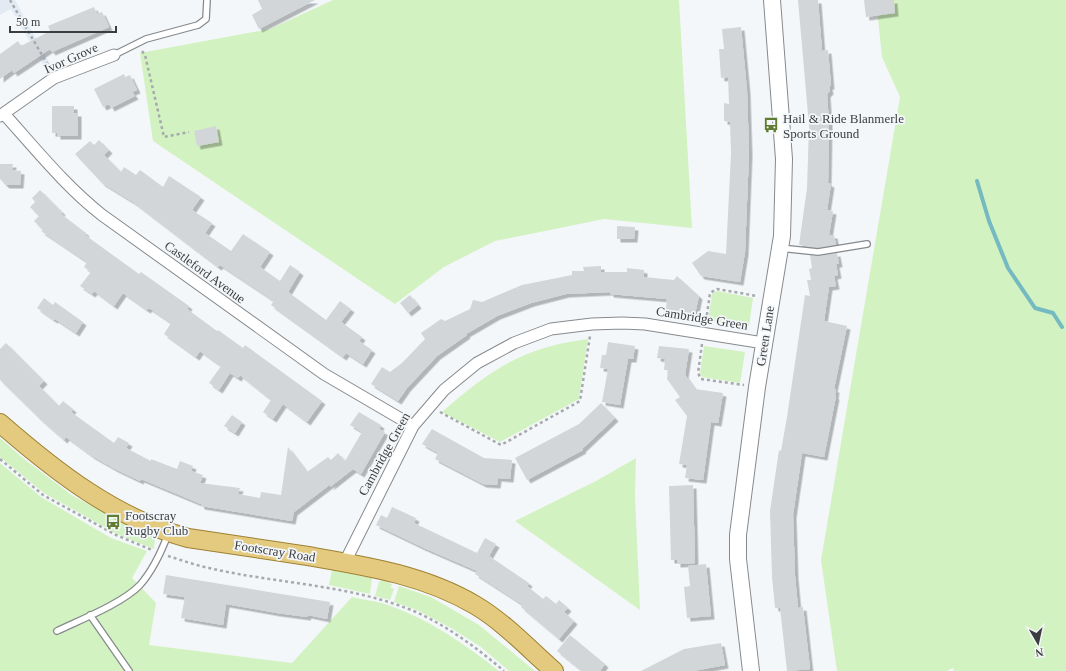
<svg xmlns="http://www.w3.org/2000/svg" width="1066" height="671" font-family="'Times New Roman',serif">
	<style>
		.built { fill: #e2ebf4 }
		.green { fill: #d3f2c1 }
		.lines { fill: none; stroke-linecap: round; stroke-linejoin: round }
		.stream { stroke: #75bac0; stroke-width: 4 }
		.building { fill: #d3d6d9; filter: url(#shadow) }
		.service-casing { stroke: #878a8d; stroke-width: 8 }
		.minor-casing { stroke: #878a8d; stroke-width: 13 }
		.secondary-casing { stroke: #878a8d; stroke-width: 18 }
		.primary-casing { stroke: #9e8131; stroke-width: 20 }
		.path { stroke: #a7aaac; stroke-width: 2.5; stroke-dasharray: 3 3; stroke-linecap: butt }
		.service { stroke: #fff; stroke-width: 5.5 }
		.minor { stroke: #fff; stroke-width: 11 }
		.secondary { stroke: #fff; stroke-width: 16 }
		.primary { stroke: #e4ca7f; stroke-width: 18 }
		.labels { text-anchor: middle; dominant-baseline: central; stroke-width: 3.5; stroke-linejoin: round; paint-order: stroke }
		.street-label { font-size: 13px; fill: #3c3d3e; stroke: #f3f7fa }
		.poi-label { font-size: 13px; fill: #3c3d3e; stroke: #f3f7fa; text-anchor: start }
	</style>
	<defs>
		<filter id="shadow"><feDropShadow dx="3.5" dy="3.5" stdDeviation="0" flood-color="#0004"/></filter>
	</defs>
	<rect width="100%" height="100%" fill="#f3f7fa"/>
	<path class="built" d="M0,0H15L54,71L48,73L11,9L0,15Z"/>
	<path class="green" d="M333,0H679L692,228L604,219L495,241L444,267L395,304L153,141L140,53L270,29Z
		M876,0H1066V671H954L953,668L947,671H837L821,560L900,97L882,57Z
		M717,291L753,298L749,326L708,321L712,294Z
		M588,339L579,399L500,442L442,412C490,370 523,347 588,339Z
		M704,346L745,352L740,383L702,377L700,373Z
		M0,438L24,459L73,496L155,539L154,549L117,534L44,493L0,457Z
		M636,458L635,496L640,610L515,521L598,480Z
		M0,463L41,497L111,538L147,551L132,578L156,603L149,645L292,663L352,597C364,600 377,601 388,605C430,620 465,644 499,671H0Z
		M332,570L372,578L370,594L329,585Z
		M382,580L392,584L391,588L394,589L390,600L375,596L379,582Z
		M399,586L431,597L479,625L535,671H509L481,647L451,628L417,610L394,602Z"/>
	<g class="lines">
		<path class="stream" d="M977,181L989,221L1008,268L1035,308L1053,313L1062,327"/>
	</g>
	<path class="building" d="M258,0H315L259,29L252,15L262,9Z
		M798,0H818L822,51L828,50L831,86H829L830,91L827,94L829,123L828,183L831,184L827,210L833,211L829,235H834L836,245L818,248L799,245L807,188L809,126Z
		M864,0H894L895,13L866,17Z
		M94,7L97,14L102,12L109,27L52,52L50,49L14,73L12,70L0,79V54L18,41L21,46L50,31L48,26Z
		M741,27L747,91L749,153L745,252L740,282L701,276L692,263L708,251L726,254L731,153L730,122L724,121V103L729,104L728,77L721,78L719,49H724L722,29Z
		M124,74L125,77L130,75L137,90L132,92L135,96L111,108L109,104L103,107L94,89Z
		M52,106H74V113H78V136H57V133H52Z
		M216,126L219,142L197,146L194,131Z
		M99,140L109,150L104,155L121,172L124,167L136,175L140,170L163,187L169,176L201,197L192,210L212,223L205,233L231,251L243,234L270,252L260,267L280,281L290,265L300,272L288,292L326,320L340,301L351,309L341,322L362,337L359,341L372,350L363,364L346,353L343,357L271,305L274,301L220,265L218,267L133,202L102,183L75,154L90,141L94,145Z
		M0,164H13L12,170L21,171L20,185H6L0,179Z
		M40,190L62,212L61,214L86,233L85,235L139,274L141,272L189,306L187,309L217,331L218,330L243,348L245,345L322,401L307,422L283,404L273,419L263,412L271,400L240,375L238,378L230,373L219,390L209,383L221,366L200,351L196,357L164,334L171,323L149,308L147,310L123,293L114,306L94,291L92,294L80,286L91,272L84,267L87,262L41,231L43,230L34,221L39,216L30,207L35,202L32,198Z
		M617,226L635,227L634,239H617Z
		M837,253L839,264H836L838,275L834,276L836,286L829,287L824,321L847,326L834,389H836L835,396H836L824,457L802,453L793,515L795,576L798,608L803,607L810,669L787,671L780,608H775L772,577L770,511L779,450L781,451L787,417L805,295L810,296L807,280H811L809,269L812,268L810,255L818,256Z
		M601,266V272H627V268L644,270V277L674,280L677,276L699,296L695,314L666,309L667,299L610,294V292L566,294L531,303L497,316L466,334L467,335L437,356L407,388L398,401L371,384L382,367L390,372L402,363L425,339L421,333L441,319L445,321L470,309L473,300L482,302L522,285L572,275V271H584L583,267Z
		M410,295L418,305L408,313L400,303Z
		M44,298L53,305L55,302L83,322L76,333L55,319L54,320L37,308Z
		M608,342L635,346L633,359H628L620,405L602,402L608,369L600,368L602,355H606Z
		M6,343L44,381L39,386L59,406L63,401L73,409L71,412L114,443L118,437L129,443L126,448L151,461V459L177,469L180,461L193,466L191,471L203,475L200,483L240,488L238,494L260,498L261,492L281,495L288,447L307,472L328,457L331,460L338,453L345,461L362,432L350,425L359,412L381,425L379,429L385,432L361,474L353,469L330,487L332,483L294,512L292,521L201,506V504L141,479L140,481L115,469L92,456L66,437L64,440L42,421L0,380V349Z
		M659,346L689,349L685,375L695,389L723,393L718,423L711,422L703,480L685,478L687,465L679,464L687,416L675,400L680,397L667,379L668,370H664L665,359L657,358Z
		M601,403L615,418L582,449L583,450L527,480L515,458L579,424Z
		M232,415L242,422L235,433L224,426Z
		M432,429L484,458L512,460L510,479L498,478L497,485L483,484L435,459L438,453L422,444Z
		M693,485L695,563L677,564V560H671L669,486Z
		M392,507L416,518L414,523L477,553L485,538L496,544L489,556L529,583L527,586L543,599L546,596L556,604L559,600L568,608L564,612L574,621L559,639L521,607L523,605L475,574L477,571L424,548L376,525L381,515L387,518Z
		M706,564L711,616L687,618L684,587L690,586L688,566Z
		M166,575L330,602L327,619L308,615L307,617L277,613L226,604L223,625L181,618L185,597L163,594Z
		M570,635L605,664L600,671H582L557,651Z
		M721,643L725,665L693,671H641L684,649Z"/>
	<g class="lines">
		<defs>
			<path id="service" d="M114,55L146,39L198,25L206,19L207,0
				M780,248L818,252L867,244
				M90,615L129,671
				M57,631C80,620 123,603 140,585C153,570 161,553 168,534"/>
			<path id="minor" d="M4,114C35,148 65,186 102,215L324,374L413,426
				M0,116L54,78L114,55
				M345,562L413,426L444,390L477,363L514,343L551,329L592,324L622,323L645,324L764,343"/>
			<path id="secondary" d="M751,671L738,559V535L757,387L782,236L784,159L772,0"/>
			<path id="primary" d="M0,423C55,471 116,519 188,538C228,544 268,550 308,556C366,566 424,575 475,605C504,622 529,649 554,671"/>
		</defs>
		<use href="#service" class="service-casing"/>
		<use href="#minor" class="minor-casing"/>
		<use href="#secondary" class="secondary-casing"/>
		<use href="#primary" class="primary-casing"/>
		<path class="path" d="M10,0L49,67
			M142,51L145,55L164,137L189,132
			M706,321L710,293L717,289L757,296
			M702,344L698,373L701,379L744,385
			M440,412L501,445L580,401L590,336
			M0,459L43,495L116,535L152,550
			M168,556C181,560 195,565 209,568C277,584 350,584 416,612C449,627 477,648 504,671"/>
		<use href="#service" class="service"/>
		<use href="#minor" class="minor"/>
		<use href="#secondary" class="secondary"/>
		<use href="#primary" class="primary"/>
	</g>
	<defs>
		<symbol id="bus-bare" viewBox="-9 -9 18 18"><path d="M-5-6H5V4H4V6H2V4H-2V6H-4V4H-5ZM-3.5-4V0h7V-4ZM-3.5 1.2v1.5H-2V1.2ZM2 1.2v1.5H3.5V1.2Z" fill="#607c31" stroke="#f3f7fa" stroke-width="2.5" paint-order="stroke"/></symbol>
	</defs>
	<g fill-rule="evenodd">
		<use href="#bus-bare" x="760" y="114" width="22" height="22"/>
		<use href="#bus-bare" x="102" y="511" width="22" height="22"/>
	</g>
	<g class="labels">
		<g class="street-label">
			<text transform="translate(71 58) rotate(-24)">Ivor Grove</text>
			<text transform="translate(205 272) rotate(36)">Castleford Avenue</text>
			<text transform="translate(702 318) rotate(9)">Cambridge Green</text>
			<text transform="translate(765 336) rotate(-81)">Green Lane</text>
			<text transform="translate(384 454) rotate(-61)">Cambridge Green</text>
			<text transform="translate(275 551) rotate(9)">Footscray Road</text>
		</g>
		<g class="poi-label">
			<text x="783" y="118">Hail &amp; Ride Blanmerle<tspan x="783" dy="15">Sports Ground</tspan></text>
			<text x="125" y="515">Footscray<tspan x="125" dy="15">Rugby Club</tspan></text>
		</g>
	</g>
	<g transform="translate(1038 643) rotate(171)" stroke="#f3f7fa" stroke-width="3" paint-order="stroke">
	<path d="M0-3L7 15L0 10L-7 15Z" fill="#3c3d3e"/>
	<text y="-6" font-size="11" font-weight="bold" text-anchor="middle" fill="#3c3d3e">N</text>
	</g>
	<path d="M10 26v6h106v-6" fill="none" stroke="#3c3d3e" stroke-width="2"/>
	<text x="16" y="26" font-size="12" fill="#3c3d3e" stroke="#f3f7fa" stroke-width="3" paint-order="stroke">50 m</text>
</svg>
